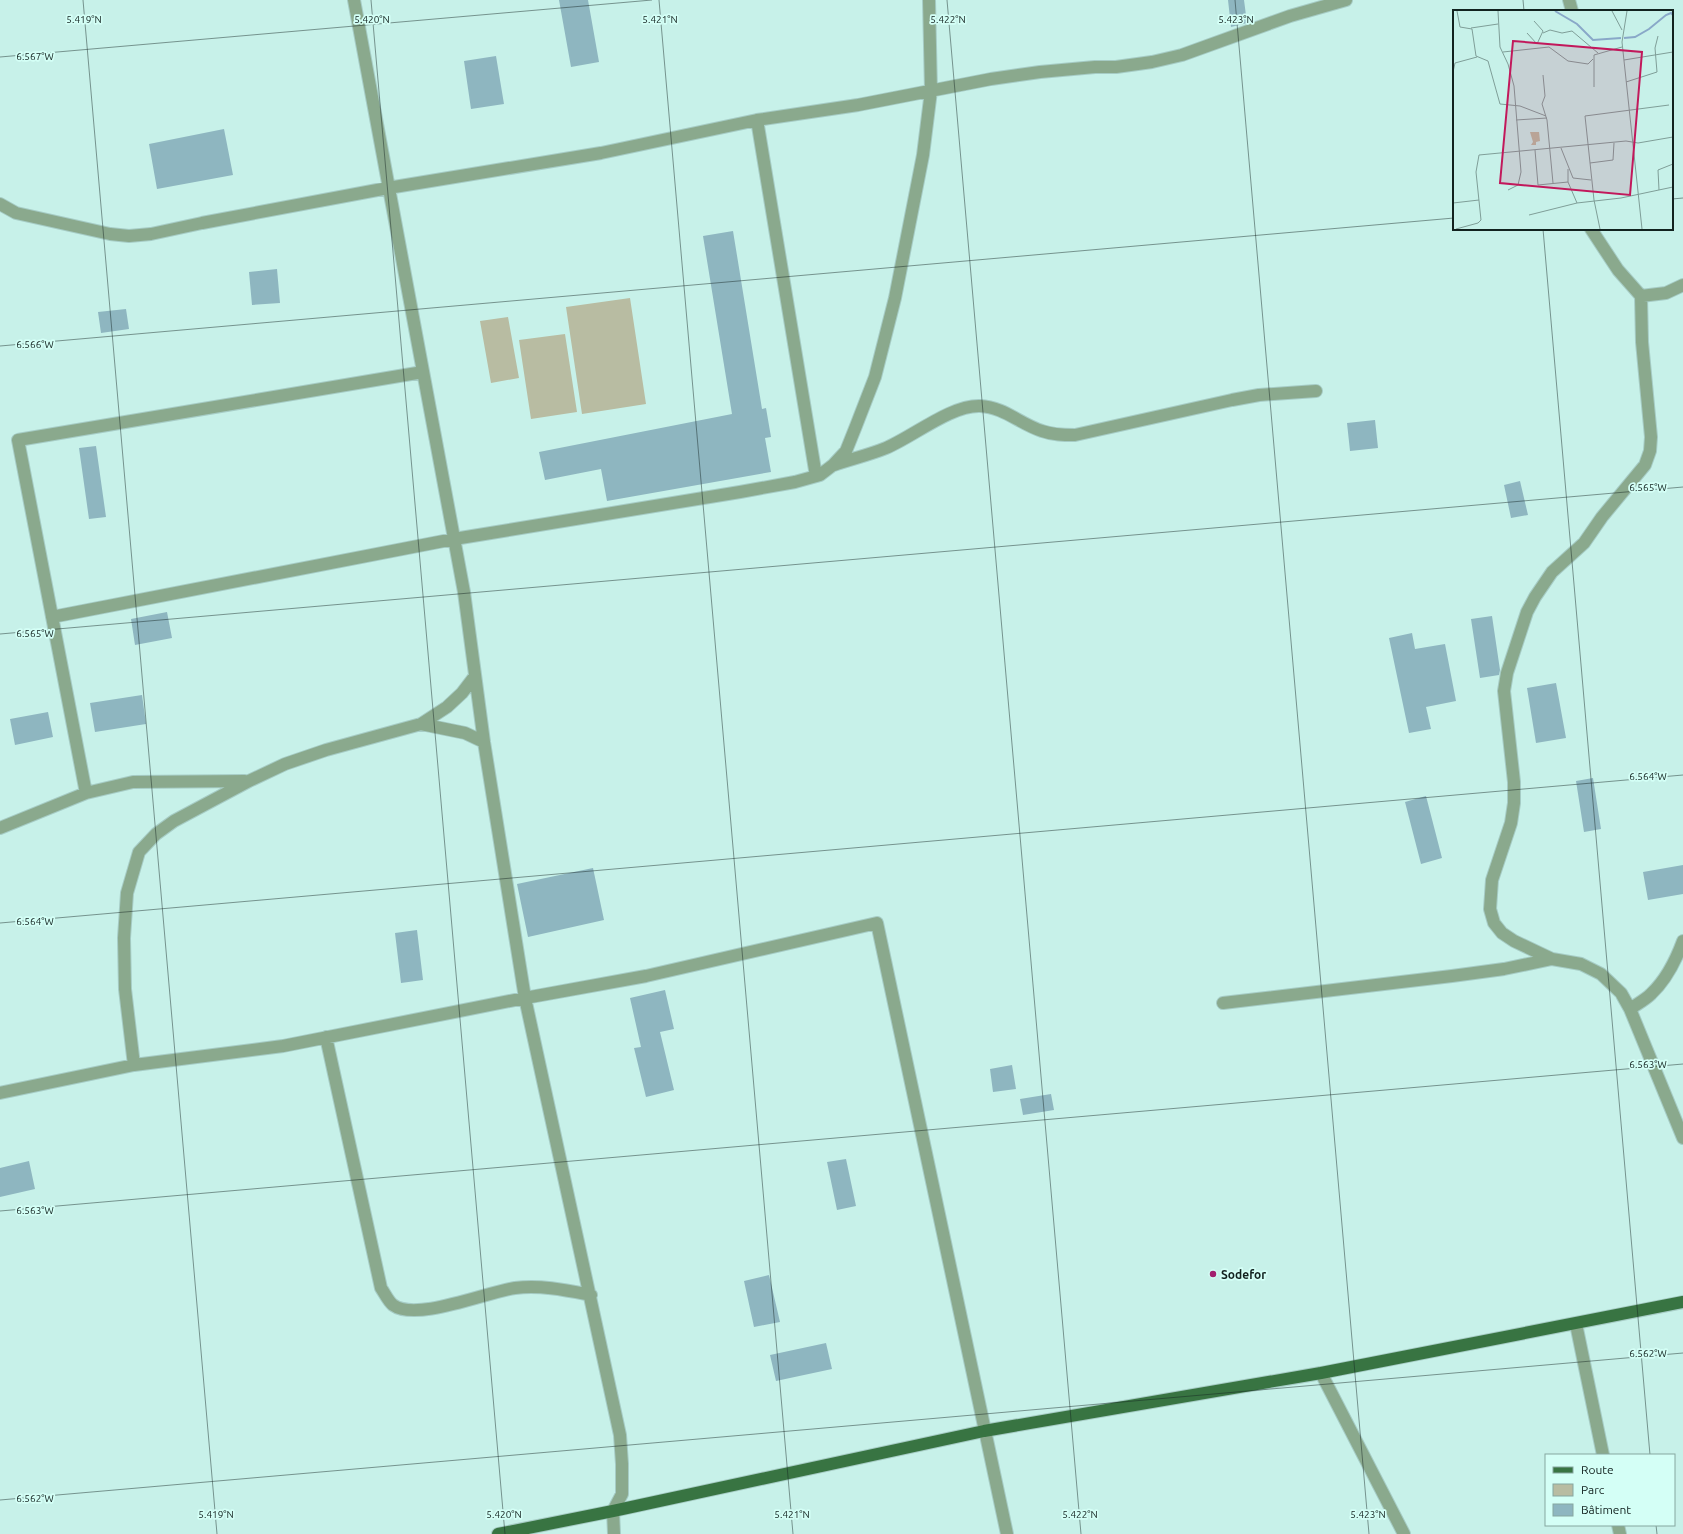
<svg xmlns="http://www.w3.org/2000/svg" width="1683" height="1534" font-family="Ubuntu,sans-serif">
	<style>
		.green { fill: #b8bca2 }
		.building { fill: #8eb6c0 }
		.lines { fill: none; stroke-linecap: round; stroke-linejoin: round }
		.street-casing { stroke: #a6ccc5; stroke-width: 14 }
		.primary-casing { stroke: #a6ccc5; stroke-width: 14 }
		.street { stroke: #8aa98d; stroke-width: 12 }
		.primary { stroke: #387442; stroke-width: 12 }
		.ticks { fill: none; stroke: #12221f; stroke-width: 1; stroke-opacity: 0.45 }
		.poi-dot { fill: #a21f6e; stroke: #d4fff6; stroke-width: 1.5 }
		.labels { text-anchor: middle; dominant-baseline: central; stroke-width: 3.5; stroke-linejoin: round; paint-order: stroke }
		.poi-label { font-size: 12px; font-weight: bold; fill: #12221f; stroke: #d4fff6; text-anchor: start }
		.inset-river { fill: none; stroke: #89a8c8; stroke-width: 2 }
		.inset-road { fill: none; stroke: #7f9e98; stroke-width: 1 }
		.view { fill: #c2185b; fill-opacity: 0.15; stroke: #c2185b; stroke-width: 2 }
		.inset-edge { fill: none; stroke: #12221f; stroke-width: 2 }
		.ticks-label { font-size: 10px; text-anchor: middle; fill: #12221f; stroke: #d4fff6; stroke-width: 3.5; stroke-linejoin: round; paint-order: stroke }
	</style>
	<rect width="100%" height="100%" fill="#c7f1e9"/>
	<path class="green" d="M630,298L646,404L582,414L566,307Z
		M508,317L519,378L491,383L480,321Z
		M565,334L577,412L531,419L519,340Z"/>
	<path class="building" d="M559,0H588L599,62L571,67Z
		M1228,0H1244L1247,23L1231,27Z
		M496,56L504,104L471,109L464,61Z
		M224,129L233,175L157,189L149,144Z
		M733,231L762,409L766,408L771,437L765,438L771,472L607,501L601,469L545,480L539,452L732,414L703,236Z
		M277,269L280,303L252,305L249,272Z
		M126,309L129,329L101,333L98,312Z
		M1375,420L1378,448L1350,451L1347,423Z
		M96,446L106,517L89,519L79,448Z
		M1520,481L1528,515L1511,518L1504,485Z
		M167,612L172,638L135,645L131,619Z
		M1492,616L1500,670L1499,675L1480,678L1471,619Z
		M1412,633L1415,649L1445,644L1456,701L1426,707L1431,729L1409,733L1389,638Z
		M1556,683L1566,738L1536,743L1527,688Z
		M142,695L146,724L95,732L90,703Z
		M48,712L53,737L15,745L10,719Z
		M1593,778L1601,829L1584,832L1576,781Z
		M1426,796L1442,858L1421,864L1405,802Z
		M1683,865V894L1648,900L1643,872Z
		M593,868L604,920L528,937L517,884Z
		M417,930L423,980L401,983L395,933Z
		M665,990L674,1029L660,1032L674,1090L646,1097L634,1048L641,1047L630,998Z
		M1012,1065L1016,1089L993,1092L990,1069Z
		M1051,1094L1054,1110L1023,1115L1020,1099Z
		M846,1159L856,1206L837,1210L827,1162Z
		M29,1161L35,1189L0,1197V1168Z
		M769,1275L780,1322L754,1327L744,1281Z
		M826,1343L832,1369L776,1381L770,1355Z"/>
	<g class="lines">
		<defs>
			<path id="street" d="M354,0L464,592L484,742L525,998L620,1435L622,1464V1494L613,1511L614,1534
				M1569,0L1572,11
				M757,120L816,476
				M0,204L16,213L110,234L129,236L151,234L202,223L388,188L601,153L757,120L858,105L991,79L1040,72L1095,67H1116L1152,62L1182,55L1290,16L1346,0
				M1641,296L1666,293L1683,285
				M834,465C851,459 869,455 886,448C914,436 951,405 980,406C1004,407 1020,424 1042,431C1053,435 1064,435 1075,435L1232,400L1259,395L1316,391
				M52,617L454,539L740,492L795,482L820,475L833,465L846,451L856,426L875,377L895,298L923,155L931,91L929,0
				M421,724L465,733L484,742
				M86,793L18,440L423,372
				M0,828L86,793L133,782L245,781
				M1552,959L1514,941L1502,933L1494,923L1490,909L1492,880L1511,823L1514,803V782L1504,691L1507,673L1527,612L1535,597L1552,572L1584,543L1602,517L1645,465L1650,451L1651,437L1642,342L1641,296L1618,270L1591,229
				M1223,1003L1452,976L1504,969L1552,959L1581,964L1601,974L1621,993L1630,1009L1683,1138
				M1630,1009C1637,1004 1645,1000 1651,994C1666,980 1676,960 1683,941
				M326,1037L381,1288C384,1292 388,1301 393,1305C416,1322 487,1292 515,1288C541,1285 565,1290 591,1295
				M134,1065L125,989L124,938L127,893L139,852L156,834L174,821L249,781L285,764L326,750L421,724L447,707L462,693L475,676
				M0,1093L134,1065L283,1046L525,998L646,976L877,923L1007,1534
				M1576,1324L1603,1455
				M1321,1373L1404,1534
				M1618,1525L1620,1534"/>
			<path id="primary" d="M498,1534L613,1511L984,1431L1321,1373L1683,1302"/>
		</defs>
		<use href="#street" class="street-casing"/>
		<use href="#primary" class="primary-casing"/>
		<use href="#street" class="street"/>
		<use href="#primary" class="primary"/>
	</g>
	<path class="ticks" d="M83,0L217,1534M371,0L505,1534M659,0L793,1534M947,0L1081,1534M1235,0L1369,1534M1523,0L1524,11M0,57L652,0M1672,199L1683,198M1543,229L1650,1455M0,346L1454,218M0,634L1683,487M0,923L1683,775M0,1211L1683,1064M0,1500L1683,1353M1656,1525L1657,1534"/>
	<circle class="poi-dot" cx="1213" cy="1274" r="4"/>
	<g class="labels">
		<g class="poi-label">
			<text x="1221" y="1274">Sodefor</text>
		</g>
	</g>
	<g transform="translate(1453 10)">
		<rect width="220" height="220" fill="#c7f1e9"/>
		<path d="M77,122H86L87,131L83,132V135H78L80,132Z" fill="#b8bca2"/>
		<path class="inset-river" d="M102,1L124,14L140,30L168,28M171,28L182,27L196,19L213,5L218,3L220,5"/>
		<path class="inset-road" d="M4,1L7,17L19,19L23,46L35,51L47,94L67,96L93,106M45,1L47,37L55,54L61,76L68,162L65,175L55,180M159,1L169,20M174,1L169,32L189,219M81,11L90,21L84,34M18,18L45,14M74,23L84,34M90,23L97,20L109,23L119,21L145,43M50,42L96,37L115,51L135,54L140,49M171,50L220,42M0,62L2,53L24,47M90,65L92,86L89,94L94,110L100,173M173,72L204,62L202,38L205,26M141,77V45L169,37M63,110L94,108M108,138L120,168L138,170M82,140L85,175L115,172M137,153L160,150L161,133M115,159V172L124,193M206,180L205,160L220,154M0,193L26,190M76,205L124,193L168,188L220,177M3,219L25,213L28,210L23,162L26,145L173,131L185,133L220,127M147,219L141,190L132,106L216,95"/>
		<path class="view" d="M60,31L189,42L177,185L47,173Z"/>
		<rect width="220" height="220" class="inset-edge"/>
	</g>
	<g class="ticks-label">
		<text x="84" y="23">5.419°N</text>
		<text x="372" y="23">5.420°N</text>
		<text x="660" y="23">5.421°N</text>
		<text x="948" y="23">5.422°N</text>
		<text x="1236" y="23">5.423°N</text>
		<text x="35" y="60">6.567°W</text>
		<text x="35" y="348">6.566°W</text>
		<text x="1648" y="491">6.565°W</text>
		<text x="35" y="637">6.565°W</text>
		<text x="1648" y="780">6.564°W</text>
		<text x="35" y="925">6.564°W</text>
		<text x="1648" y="1068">6.563°W</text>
		<text x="35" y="1214">6.563°W</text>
		<text x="1648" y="1357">6.562°W</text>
		<text x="35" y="1502">6.562°W</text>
		<text x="216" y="1518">5.419°N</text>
		<text x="504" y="1518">5.420°N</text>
		<text x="792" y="1518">5.421°N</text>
		<text x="1080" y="1518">5.422°N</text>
		<text x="1368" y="1518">5.423°N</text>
	</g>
	<rect x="1545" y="1454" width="130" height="72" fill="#d4fff6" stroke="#86a7a0"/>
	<rect x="1553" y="1467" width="20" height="6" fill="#387442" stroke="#86a7a0"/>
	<text x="1581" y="1474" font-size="12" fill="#12221f">Route</text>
	<rect x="1553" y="1484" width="20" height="12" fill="#b8bca2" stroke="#86a7a0"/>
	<text x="1581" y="1494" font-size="12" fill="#12221f">Parc</text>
	<rect x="1553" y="1504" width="20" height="12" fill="#8eb6c0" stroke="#86a7a0"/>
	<text x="1581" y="1514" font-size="12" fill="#12221f">Bâtiment</text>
</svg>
